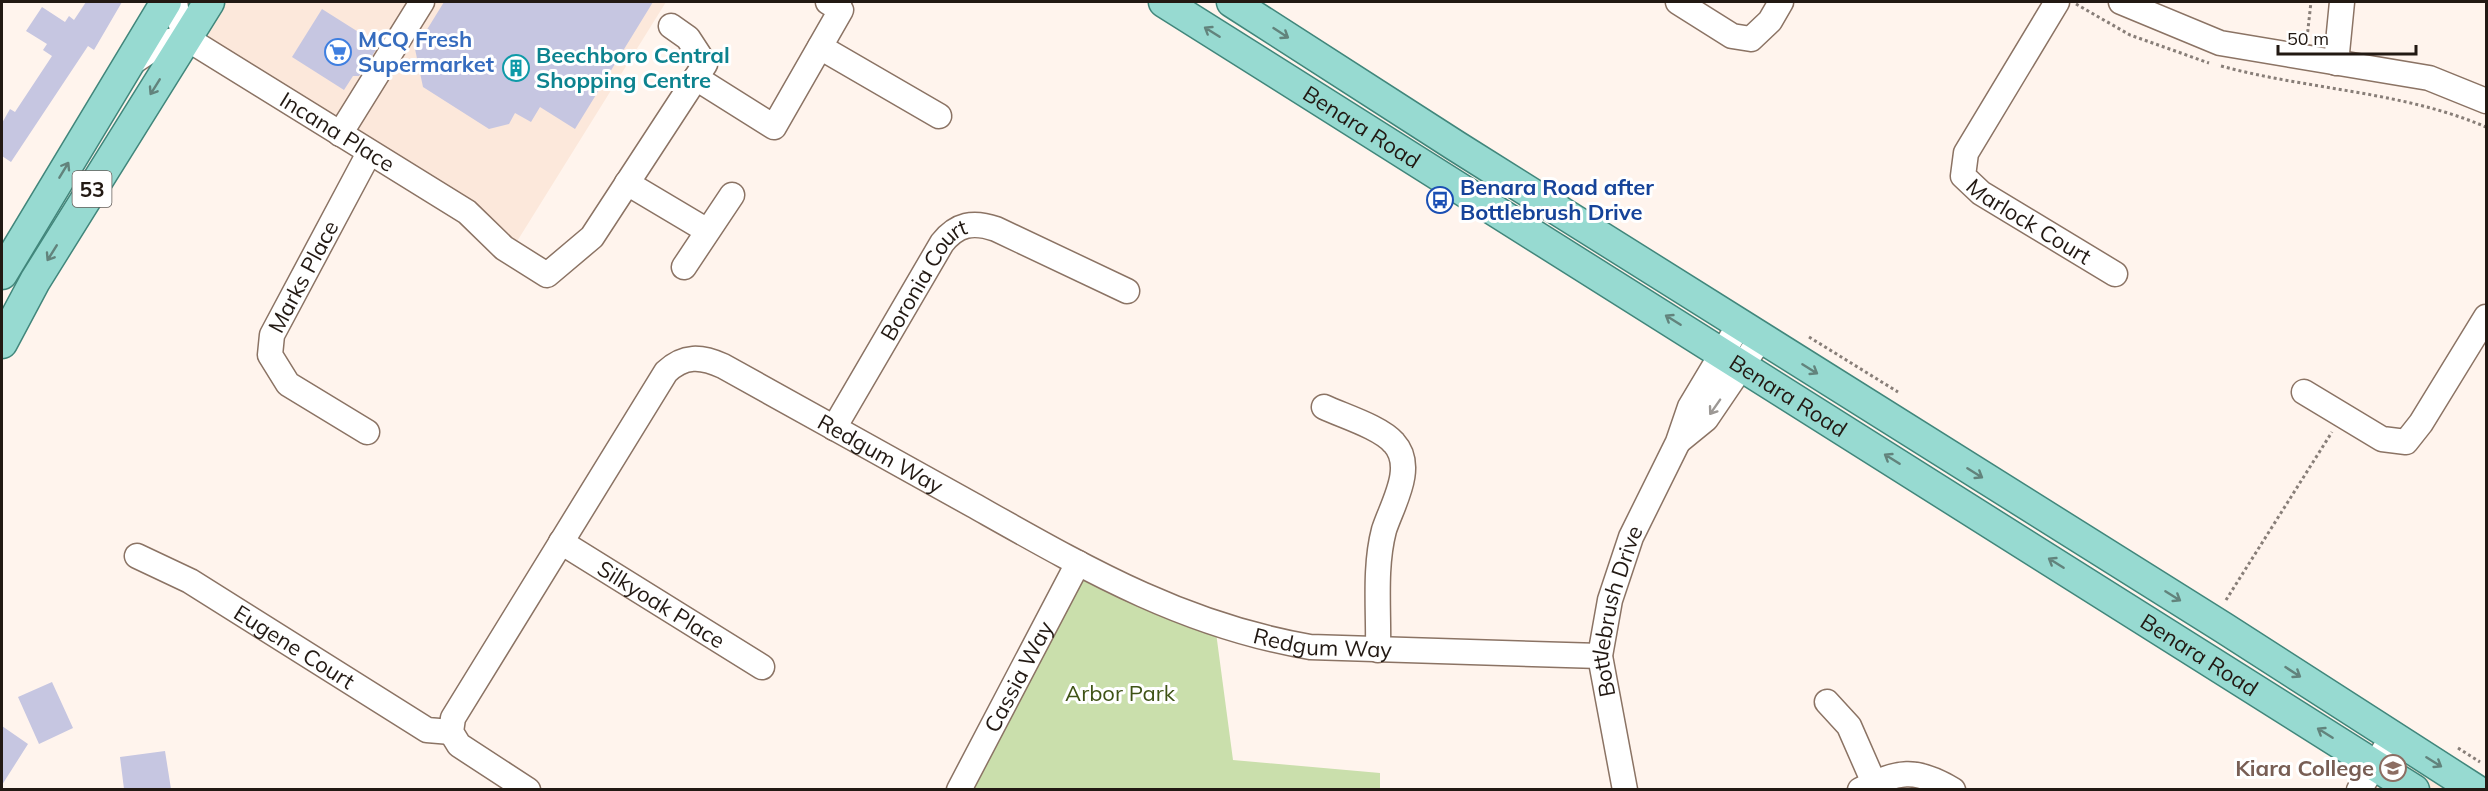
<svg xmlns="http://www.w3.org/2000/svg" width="2488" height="791" font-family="Mulish,sans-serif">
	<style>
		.built { fill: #fce8db }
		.green { fill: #cadfac }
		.building { fill: #c6c6e1 }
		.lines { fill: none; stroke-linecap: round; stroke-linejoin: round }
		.minor-casing { stroke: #8b7364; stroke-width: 27 }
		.major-casing { stroke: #41867b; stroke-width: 33 }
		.path { stroke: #887e78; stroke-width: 3; stroke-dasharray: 3 3; stroke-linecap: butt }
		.minor { stroke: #fff; stroke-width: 24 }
		.major { stroke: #97dad1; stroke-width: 30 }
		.oneway { stroke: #62837c }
		.oneway2 { stroke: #9c9895 }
		.labels { text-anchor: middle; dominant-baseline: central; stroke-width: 6; stroke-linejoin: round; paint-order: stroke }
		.shield { fill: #fff; stroke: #645e5a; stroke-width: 1.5 }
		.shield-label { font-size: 21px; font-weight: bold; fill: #221913 }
		.shop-label { font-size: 22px; font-weight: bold; fill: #366cbe; stroke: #fff; text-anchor: start }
		.culture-label { font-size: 22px; font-weight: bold; fill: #0d838f; stroke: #fff; text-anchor: start }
		.street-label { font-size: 22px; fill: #221913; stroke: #fff }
		.transit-label { font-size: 22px; font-weight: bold; fill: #164399; stroke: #fff; text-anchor: start }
		.park-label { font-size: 22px; fill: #3f5316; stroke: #fff }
		.education-label { font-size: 22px; font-weight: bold; fill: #785e54; stroke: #fff; text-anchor: end }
	</style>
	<rect width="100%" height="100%" fill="#fff4ed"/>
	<path class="built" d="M209,2H666L516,243L186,38Z
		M2383,746L2450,790H2356Z"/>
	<path class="green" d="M1078,563L1215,625L1233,760L1380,773V790H959Z"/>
	<path class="building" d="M86,2H122L94,50L88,46L11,162L2,156V123L10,109L15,112L52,56L43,50L47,44L26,31L42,7L65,22L69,16L74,20Z
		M444,2H653L575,129L540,107L531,122L515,113L509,124L489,129L423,87L415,49Z
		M322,9L379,45L359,76H353L344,90L292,57Z
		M52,682L73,728L39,744L18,697Z
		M2,726L28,744L2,785Z
		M165,751L171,789H124L120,757Z"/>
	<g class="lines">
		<defs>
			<g id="minor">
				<path d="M175,2L177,14L186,38"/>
				<path d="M1678,2L1732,36L1751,39L1770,21L1781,2"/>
				<path id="s1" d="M2057,2L1966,153L1963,176L1981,193L2115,274"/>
				<path d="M2121,2L2220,43L2429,78L2486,101"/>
				<path id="s2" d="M186,38L467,212L504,248L547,275L592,237L705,64L688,38L671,26"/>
				<path d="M820,47L939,116"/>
				<path d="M2336,63L2342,2"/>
				<path d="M130,64L163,42L186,38"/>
				<path d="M696,78L774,127L841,10L828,2"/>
				<path d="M340,134L422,2"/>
				<path d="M627,183L706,230"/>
				<path d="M684,267L732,195"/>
				<path d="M2304,392L2382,439L2406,442L2421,423L2486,317"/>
				<path d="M1324,407C1343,416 1380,427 1394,443C1416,467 1392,505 1384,530C1374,568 1379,611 1378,650"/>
				<path id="s3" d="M834,428L942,243C957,224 973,221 996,229L1127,291"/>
				<path id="s4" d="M367,432L288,384L270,355L272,335L369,153"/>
				<path d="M1679,441L1706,419L1761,338"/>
				<path id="s5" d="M561,542L762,667"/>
				<path id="s6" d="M137,556L190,581L427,730L451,732"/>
				<path d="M1827,702L1849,726L1874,783"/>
				<path id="s7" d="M528,790L459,745L451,732L453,718L666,372C684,355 701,356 723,366C806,412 890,459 973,505C1085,568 1182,625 1310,647L1600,656"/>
				<path id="s8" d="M959,790L1078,563"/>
				<path id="s9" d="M1625,790L1600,656L1610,600L1631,537L1678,442L1690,407L1739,325"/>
				<path d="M1860,790C1898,771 1915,767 1953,790"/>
				<path d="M2359,790L2393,736"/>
			</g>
			<g id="major">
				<path id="s10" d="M1164,2L2414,790"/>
				<path d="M1232,2L1456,146L2224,628L2476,790"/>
				<path d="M2,274L166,2"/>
				<path d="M2,343L35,281L209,2"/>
			</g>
		</defs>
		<use href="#minor" class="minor-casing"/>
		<use href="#major" class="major-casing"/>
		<path class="path" d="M2076,4L2130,35L2209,63
			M2307,38L2311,2
			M2221,66C2309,90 2402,91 2486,127
			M1809,337L1898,392
			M2226,600L2332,432
			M2458,748L2480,762"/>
		<use href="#minor" class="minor"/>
		<use href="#major" class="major"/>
	</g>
	<defs><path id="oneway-shaft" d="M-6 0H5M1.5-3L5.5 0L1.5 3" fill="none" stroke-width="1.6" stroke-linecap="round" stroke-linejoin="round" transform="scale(1.5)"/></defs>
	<g class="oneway">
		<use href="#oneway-shaft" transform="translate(1212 32) rotate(-148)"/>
		<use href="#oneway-shaft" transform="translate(1281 33) rotate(33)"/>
		<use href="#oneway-shaft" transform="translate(155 87) rotate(122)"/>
		<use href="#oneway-shaft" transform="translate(64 170) rotate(-59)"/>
		<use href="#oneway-shaft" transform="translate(52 253) rotate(122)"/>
		<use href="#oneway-shaft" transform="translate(1673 320) rotate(-148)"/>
		<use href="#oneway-shaft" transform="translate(1810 369) rotate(32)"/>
		<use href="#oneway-shaft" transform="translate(1892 459) rotate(-148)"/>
		<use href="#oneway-shaft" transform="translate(1975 473) rotate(32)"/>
		<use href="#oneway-shaft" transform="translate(2056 563) rotate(-148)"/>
		<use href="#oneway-shaft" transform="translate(2173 596) rotate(32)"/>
		<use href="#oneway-shaft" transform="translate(2293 672) rotate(33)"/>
		<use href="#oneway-shaft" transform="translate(2325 733) rotate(-148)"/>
		<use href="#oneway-shaft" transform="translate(2434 762) rotate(32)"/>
	</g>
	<use class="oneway2" href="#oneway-shaft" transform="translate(1715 407) rotate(125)"/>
	<defs>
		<symbol id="supermarket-ring" viewBox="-11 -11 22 22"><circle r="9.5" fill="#fff" stroke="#3f7fe0" stroke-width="1.5"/><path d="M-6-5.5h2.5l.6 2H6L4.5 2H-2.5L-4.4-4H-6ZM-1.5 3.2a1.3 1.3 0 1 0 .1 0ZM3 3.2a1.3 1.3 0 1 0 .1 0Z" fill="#3f7fe0"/></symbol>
		<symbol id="building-ring" viewBox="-11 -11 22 22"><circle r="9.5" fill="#fff" stroke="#0f9aa8" stroke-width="1.5"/><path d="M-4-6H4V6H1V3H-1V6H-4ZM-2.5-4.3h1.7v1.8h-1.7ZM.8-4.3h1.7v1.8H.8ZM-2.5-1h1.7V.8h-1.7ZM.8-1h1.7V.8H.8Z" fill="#0f9aa8"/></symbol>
		<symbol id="bus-ring" viewBox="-11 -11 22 22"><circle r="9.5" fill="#fff" stroke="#1a4fb4" stroke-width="1.5"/><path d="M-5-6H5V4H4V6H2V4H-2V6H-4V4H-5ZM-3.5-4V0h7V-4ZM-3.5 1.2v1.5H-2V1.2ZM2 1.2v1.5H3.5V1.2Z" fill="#1a4fb4"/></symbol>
		<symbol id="school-ring" viewBox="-11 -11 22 22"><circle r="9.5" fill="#fff" stroke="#8d6e63" stroke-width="1.5"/><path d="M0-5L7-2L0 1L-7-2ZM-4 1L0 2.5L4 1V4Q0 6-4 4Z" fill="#8d6e63"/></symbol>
	</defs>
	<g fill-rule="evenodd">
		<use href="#supermarket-ring" x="323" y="37" width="30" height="30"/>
		<use href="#building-ring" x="501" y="53" width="30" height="30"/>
		<use href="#bus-ring" x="1425" y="185" width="30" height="30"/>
		<use href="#school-ring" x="2378" y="753" width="30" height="30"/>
	</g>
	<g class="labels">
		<rect class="shield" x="72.5" y="171" width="39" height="36" rx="4.5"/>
		<g class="shield-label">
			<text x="92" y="189">53</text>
		</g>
		<g class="shop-label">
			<text x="358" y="39">MCQ Fresh<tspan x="358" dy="25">Supermarket</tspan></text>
		</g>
		<g class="culture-label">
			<text x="536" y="55">Beechboro Central<tspan x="536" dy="25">Shopping Centre</tspan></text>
		</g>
		<g class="street-label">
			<text stroke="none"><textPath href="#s10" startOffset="234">Benara Road</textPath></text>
			<text stroke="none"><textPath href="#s2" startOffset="178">Incana Place</textPath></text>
			<text stroke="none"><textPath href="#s1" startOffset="280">Marlock Court</textPath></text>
			<text stroke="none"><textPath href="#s4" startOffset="213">Marks Place</textPath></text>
			<text stroke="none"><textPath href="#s3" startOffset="174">Boronia Court</textPath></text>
			<text stroke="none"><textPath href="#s10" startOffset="738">Benara Road</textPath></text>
			<text stroke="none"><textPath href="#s7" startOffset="760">Redgum Way</textPath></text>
			<text stroke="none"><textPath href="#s5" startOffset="118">Silkyoak Place</textPath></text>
			<text stroke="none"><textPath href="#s9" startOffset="183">Bottlebrush Drive</textPath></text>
			<text stroke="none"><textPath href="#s7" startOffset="1246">Redgum Way</textPath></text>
			<text stroke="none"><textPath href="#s6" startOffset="182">Eugene Court</textPath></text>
			<text stroke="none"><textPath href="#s10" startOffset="1224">Benara Road</textPath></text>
			<text stroke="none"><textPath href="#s8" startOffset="128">Cassia Way</textPath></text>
		</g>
		<g class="transit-label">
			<text x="1460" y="187">Benara Road after<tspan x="1460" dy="25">Bottlebrush Drive</tspan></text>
		</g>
		<g class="park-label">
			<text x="1120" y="693">Arbor Park</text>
		</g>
		<g class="education-label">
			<text x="2374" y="768">Kiara College</text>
		</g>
	</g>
	<rect width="2488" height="791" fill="none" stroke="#221913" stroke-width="6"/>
	<path d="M2278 45v9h138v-9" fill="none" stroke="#221913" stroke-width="3"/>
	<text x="2287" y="45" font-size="18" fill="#221913" stroke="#ffffff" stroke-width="4.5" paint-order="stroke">50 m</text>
</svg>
